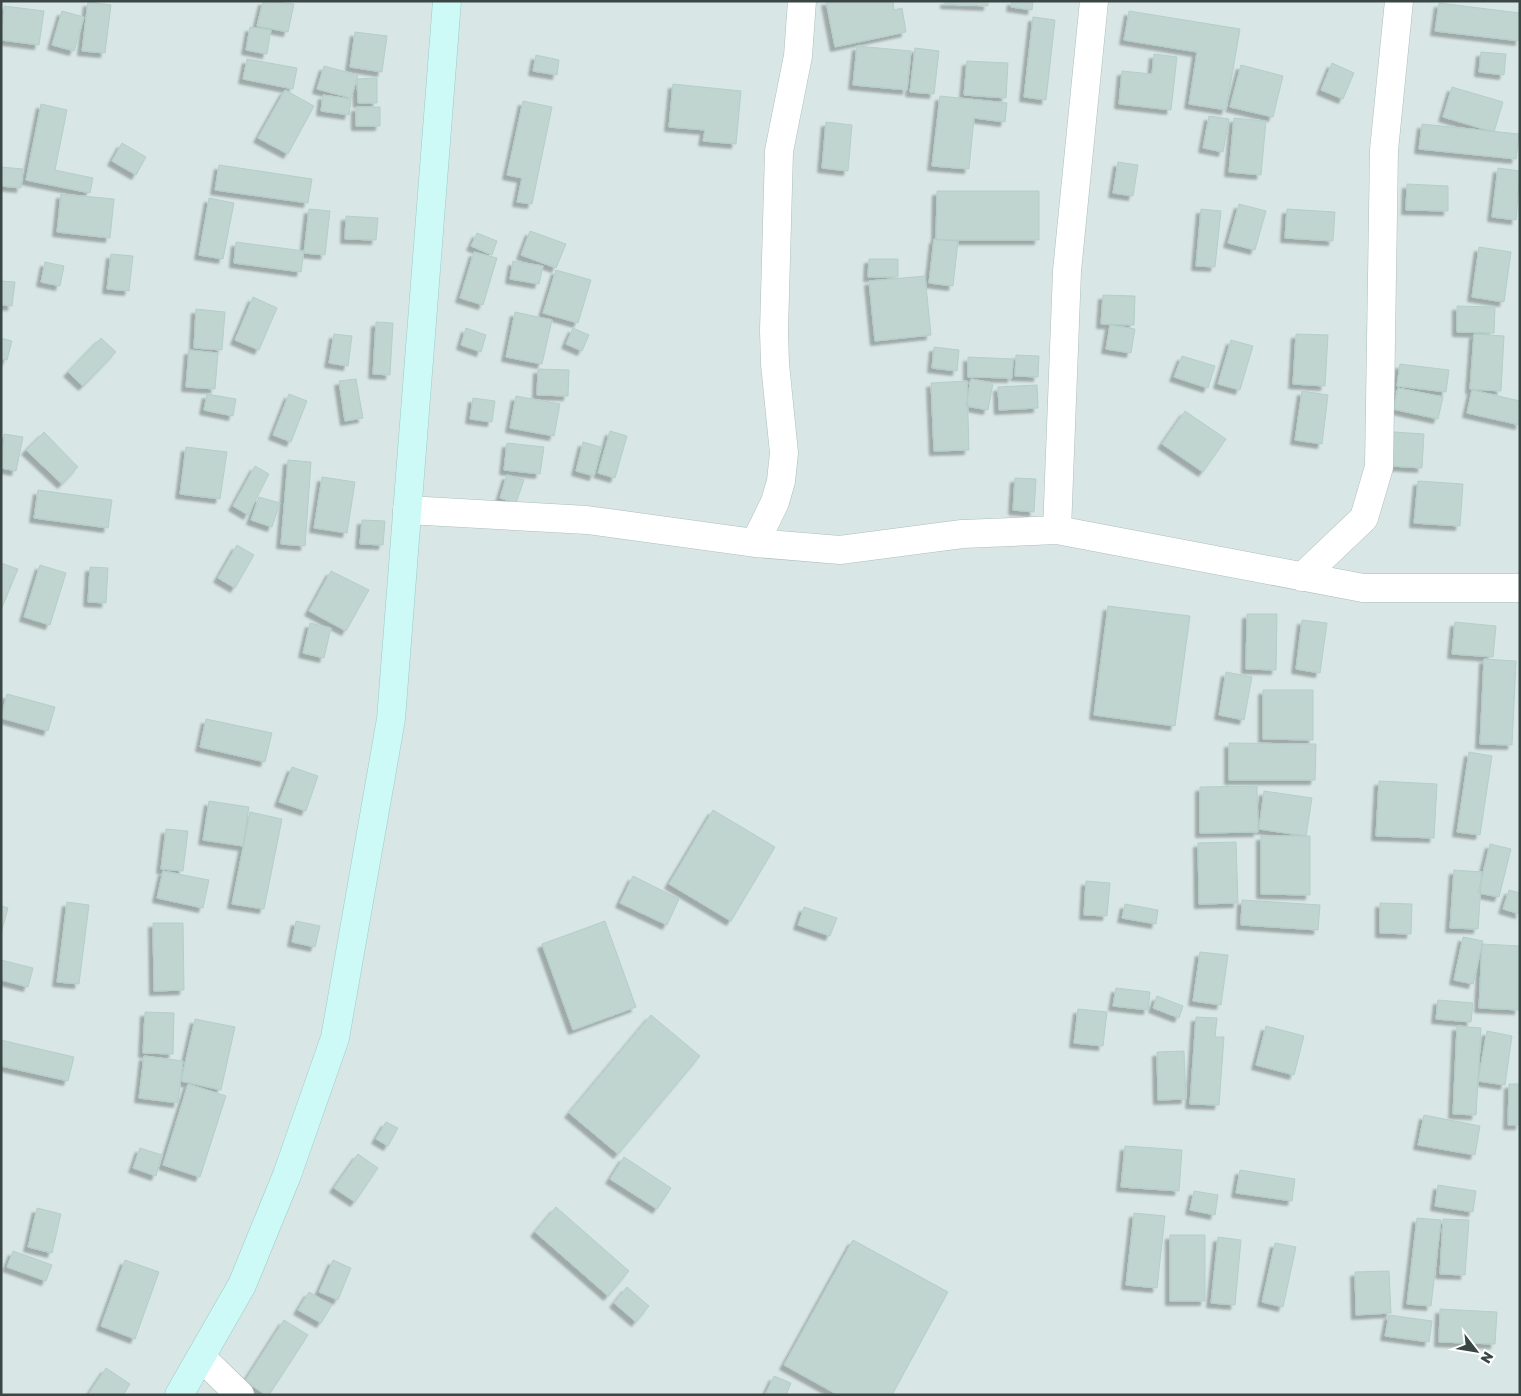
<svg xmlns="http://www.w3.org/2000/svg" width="1521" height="1396" font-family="'Golos Text',sans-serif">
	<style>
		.residential { fill: #d8e7e5 }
		.building { fill: #c0d4d0; stroke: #b4cec8; filter: url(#shadow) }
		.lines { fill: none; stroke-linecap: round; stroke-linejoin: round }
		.street-casing { stroke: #adbebb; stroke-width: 29 }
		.secondary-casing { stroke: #9ccbc7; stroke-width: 29 }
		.street { stroke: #fff; stroke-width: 28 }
		.secondary { stroke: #cdf9f7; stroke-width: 28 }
	</style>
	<defs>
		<filter id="shadow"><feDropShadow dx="-4.5" dy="4.5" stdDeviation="1" flood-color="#0004"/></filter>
	</defs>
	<rect width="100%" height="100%" fill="#eaf3f2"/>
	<path class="residential" d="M1,1H1520V1395H1Z"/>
	<path class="building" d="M263,1L294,4L288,32L257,26Z
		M826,1H893L894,10L902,8L906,32L835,47Z
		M945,1H988V6L945,4Z
		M1012,1H1033L1032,10L1011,7Z
		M88,2L111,5L105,53L82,51Z
		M1439,3L1520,13V41L1435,31Z
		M4,6L44,11L39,45L1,40Z
		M62,11L84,17L74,51L52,45Z
		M1129,11L1240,29L1226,110L1189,104L1197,52L1124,40Z
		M1033,17L1055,20L1046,100L1024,97Z
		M250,27L271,30L267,54L246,50Z
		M355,32L387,36L382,72L350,67Z
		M857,46L911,51L907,90L853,85Z
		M915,48L939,51L934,94L910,92Z
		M1481,52L1506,54L1504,75L1479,72Z
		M1154,54L1177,57L1171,110L1119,104L1122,71L1152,74Z
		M536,55L559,60L557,75L533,71Z
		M247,59L297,68L293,89L243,79Z
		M967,61L1008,63L1006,98L964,95Z
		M1332,63L1354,73L1343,99L1321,90Z
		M1241,65L1283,76L1273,117L1230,107Z
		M324,66L358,75L351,98L317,89Z
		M377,78V103H358L357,79Z
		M673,84L741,91L736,144L703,141L705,130L669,127Z
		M1452,87L1503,102L1494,132L1443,117Z
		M285,90L314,106L288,154L258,138Z
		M323,95L351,99L349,115L321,111Z
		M940,96L1007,103L1005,122L974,118L969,169L932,166Z
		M523,101L552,107L532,204L517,202L522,178L507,175Z
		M41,104L67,110L55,170L93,178L90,193L26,180Z
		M356,107H380V126H356Z
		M1209,116L1229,119L1223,152L1203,148Z
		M1234,118L1266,121L1261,175L1229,172Z
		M826,122L852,125L848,171L822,168Z
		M1422,124L1519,134L1516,159L1419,149Z
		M122,143L146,157L136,175L112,161Z
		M1118,162L1138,165L1133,196L1113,193Z
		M219,165L312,179L308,203L215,190Z
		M1,167L23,169L21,188L1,186Z
		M1498,168L1520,171L1516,220L1492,217Z
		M1407,184L1448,186V211L1406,210Z
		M937,191H1039V240H936Z
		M61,194L114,199L110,238L57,232Z
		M209,198L234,203L223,259L199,255Z
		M1239,204L1266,211L1255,250L1228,243Z
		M309,209L330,211L325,255L304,253Z
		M1201,209L1221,211L1215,267L1196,266Z
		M1287,209L1335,212L1333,241L1285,238Z
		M346,216L378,218L376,240L345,239Z
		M530,231L566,244L556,268L521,255Z
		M477,233L497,241L492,255L471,246Z
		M934,239L958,241L953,286L929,283Z
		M236,242L304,251L301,272L234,263Z
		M1479,247L1511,252L1504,302L1472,297Z
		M474,252L497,258L483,305L460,298Z
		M111,254L133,256L129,291L107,289Z
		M869,259H898V277H868Z
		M513,261L543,266L539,284L510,279Z
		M45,262L64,266L60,286L41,282Z
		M556,270L591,280L578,323L543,313Z
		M925,276L931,335L875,341L869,281Z
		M1,281L15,282L12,306L1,305Z
		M1103,295L1135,296L1134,325L1101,324Z
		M253,297L277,308L259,350L235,340Z
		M1457,306L1495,307L1494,333L1457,332Z
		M196,309L225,312L222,350L194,348Z
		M515,312L552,320L542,364L506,357Z
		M376,322L393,323L390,375L373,374Z
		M1110,325L1135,329L1131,353L1106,349Z
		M466,328L486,335L481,352L461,345Z
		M573,328L589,335L582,351L566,344Z
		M334,334L352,336L348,366L329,363Z
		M1296,334L1328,335L1325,386L1293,384Z
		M1474,334L1504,336L1501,391L1470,389Z
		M1,338L12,341L7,360L1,359Z
		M101,338L116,352L83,386L68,372Z
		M1231,340L1253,346L1240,390L1218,384Z
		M934,347L959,350L957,371L932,368Z
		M189,350L218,353L215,389L186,387Z
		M1016,355L1039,356L1038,377L1015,376Z
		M1182,356L1215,366L1208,388L1174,377Z
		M968,357L1013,359L1012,378L968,377Z
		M1400,364L1449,370L1446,392L1397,386Z
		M538,369L569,370L568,396L537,395Z
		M356,379L363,418L345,421L339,381Z
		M971,379L993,383L988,410L966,406Z
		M967,381L969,450L934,451L931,383Z
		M1037,385L1038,408L999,410L998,387Z
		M1398,388L1443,397L1438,419L1393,409Z
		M1472,390L1520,401V425L1467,413Z
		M1302,391L1328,395L1322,444L1295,440Z
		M207,394L236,399L233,416L204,410Z
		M289,394L307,401L291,442L273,435Z
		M516,396L560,404L554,436L510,428Z
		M473,398L495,401L492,422L470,419Z
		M1185,411L1226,439L1203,472L1162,444Z
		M610,431L627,436L615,478L598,473Z
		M44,432L78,467L62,484L26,450Z
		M1394,432L1424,434L1422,468L1391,466Z
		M4,434L23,437L16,471L1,468Z
		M583,442L601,447L594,476L576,471Z
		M507,443L544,447L540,474L504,470Z
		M186,447L227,452L220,499L180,494Z
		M288,460L311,462L305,546L281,544Z
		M255,466L269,474L248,515L233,506Z
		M507,475L524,480L516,503L500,498Z
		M322,477L355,482L347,533L314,528Z
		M1015,478L1036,479L1034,512L1013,510Z
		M1418,481L1463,484L1460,526L1414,523Z
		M38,490L112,500L108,528L34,518Z
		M259,497L280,503L272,527L251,520Z
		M362,520L385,521L383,545L360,544Z
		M237,545L254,555L235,588L218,578Z
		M1,563L18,569L1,610Z
		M40,565L66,573L50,625L24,617Z
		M90,567L108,568L106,603L88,602Z
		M331,571L369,590L346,631L309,611Z
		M1108,606L1190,616L1175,726L1094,715Z
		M1247,614H1277L1276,670L1246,669Z
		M1302,620L1327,623L1320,673L1296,669Z
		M1455,622L1496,626L1493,657L1452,654Z
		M310,623L331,628L324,658L303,653Z
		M1484,659L1516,661L1512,745L1480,744Z
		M1226,672L1252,677L1244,720L1219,715Z
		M1263,690H1313V740L1263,739Z
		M7,694L55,707L48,731L1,718Z
		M206,719L272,733L265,762L200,747Z
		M1229,743L1316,744L1315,780H1229Z
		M1469,752L1492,756L1480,835L1457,832Z
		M292,767L318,776L306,811L279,802Z
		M1379,781L1437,784L1434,838L1376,836Z
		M1257,786L1258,832L1200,833V787Z
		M1264,791L1312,798L1306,836L1259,829Z
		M209,801L249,807L243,846L203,840Z
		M713,810L775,847L731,921L669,884Z
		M250,812L282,819L264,909L232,904Z
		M166,829L188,831L183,871L161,869Z
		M1261,836H1310V895L1261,894Z
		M1236,842L1238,903L1199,904L1198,843Z
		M1490,844L1511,849L1499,897L1478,893Z
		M1454,870L1482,872L1478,929L1450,928Z
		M163,871L209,880L203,908L157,898Z
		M633,876L679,899L667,925L620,903Z
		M1086,881L1110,883L1107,916L1084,915Z
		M1509,890L1520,893V914L1503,909Z
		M1242,900L1320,905L1318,930L1241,925Z
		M67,902L89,905L79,984L57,982Z
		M1380,903L1412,904L1411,934L1380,933Z
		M1125,904L1158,910L1156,924L1122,918Z
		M1,906L8,908L1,934Z
		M804,907L837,918L830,936L798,925Z
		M296,921L320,926L315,947L292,942Z
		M605,921L636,1007L573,1030L542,944Z
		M153,923H183L184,990L154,991Z
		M1463,937L1483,941L1473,984L1454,980Z
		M1482,944L1520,946L1519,1010L1479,1008Z
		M1200,952L1228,955L1221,1005L1193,1001Z
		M1,960L33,968L28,987L1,980Z
		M1116,988L1150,992L1148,1010L1113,1006Z
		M1157,996L1183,1006L1179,1018L1153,1008Z
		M1438,1000L1473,1003L1471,1022L1436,1019Z
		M1078,1009L1107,1012L1103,1046L1074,1043Z
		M145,1012L174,1013L173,1054L143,1053Z
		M651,1015L700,1056L618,1154L569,1113Z
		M1196,1017L1217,1018L1215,1037H1224L1219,1105L1190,1104Z
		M195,1019L235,1027L221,1090L181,1081Z
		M1266,1026L1304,1036L1294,1075L1256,1065Z
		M1457,1026L1481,1028L1476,1115L1453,1114Z
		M1487,1031L1512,1036L1505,1085L1478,1081Z
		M1,1040L74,1057L68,1081L1,1066Z
		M1184,1051L1186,1099L1158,1100L1157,1052Z
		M144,1056L183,1061L178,1103L139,1098Z
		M188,1084L226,1096L200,1177L163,1165Z
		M1509,1084H1520V1125H1508Z
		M1424,1115L1480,1126L1475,1155L1418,1145Z
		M386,1122L398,1128L388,1146L376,1139Z
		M1125,1146L1182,1150L1179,1191L1121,1187Z
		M140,1148L162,1155L156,1176L133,1168Z
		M358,1154L378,1168L355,1202L334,1188Z
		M624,1157L671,1188L657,1209L610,1179Z
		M1240,1170L1295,1179L1292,1201L1236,1193Z
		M1438,1185L1476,1191L1473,1212L1435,1206Z
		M1194,1191L1218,1195L1215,1215L1190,1210Z
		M556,1207L629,1271L608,1296L535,1232Z
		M37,1208L61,1214L52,1253L28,1247Z
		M1134,1213L1165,1216L1157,1288L1126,1285Z
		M1417,1218L1441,1220L1431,1306L1407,1304Z
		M1443,1219L1469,1220L1465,1275L1440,1274Z
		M1170,1235H1205V1301H1170Z
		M1218,1237L1241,1240L1235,1305L1211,1303Z
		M853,1240L948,1292L892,1395H838L784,1365Z
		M1275,1243L1296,1247L1283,1307L1262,1302Z
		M13,1251L52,1265L46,1281L7,1267Z
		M125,1260L159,1272L135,1339L101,1326Z
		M333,1260L351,1268L338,1300L319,1292Z
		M1389,1271L1391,1313L1356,1315L1355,1272Z
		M627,1287L649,1306L636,1322L614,1303Z
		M309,1292L332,1305L321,1323L298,1310Z
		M1440,1309L1497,1312L1495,1344L1439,1342Z
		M1389,1315L1432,1321L1429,1342L1385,1336Z
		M284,1320L308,1335L269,1395H266L245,1381Z
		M106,1368L130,1384L123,1395H88Z
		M774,1376L791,1383L786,1395H765Z"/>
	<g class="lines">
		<defs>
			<path id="street" d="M407,510L587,520L755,543L840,550L962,534L1057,530L1363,588H1520
				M1057,530L1067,271L1094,1
				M755,543L775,502L781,481L784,453L775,364L774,331L779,151L798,56L802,1
				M1302,577L1364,518L1379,467L1384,150L1399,1
				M201,1357L240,1395"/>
			<path id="secondary" d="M179,1395L242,1285L287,1175L335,1038L391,719L447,1"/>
		</defs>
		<use href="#street" class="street-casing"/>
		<use href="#secondary" class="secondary-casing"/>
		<use href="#street" class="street"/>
		<use href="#secondary" class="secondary"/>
	</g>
	<rect width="1521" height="1396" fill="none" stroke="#394643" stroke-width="5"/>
	<g transform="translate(1476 1351) rotate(121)" stroke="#ffffff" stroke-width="4" paint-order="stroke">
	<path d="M0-4L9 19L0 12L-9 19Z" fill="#394643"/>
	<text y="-8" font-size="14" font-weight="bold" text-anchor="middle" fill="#394643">N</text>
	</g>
</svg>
